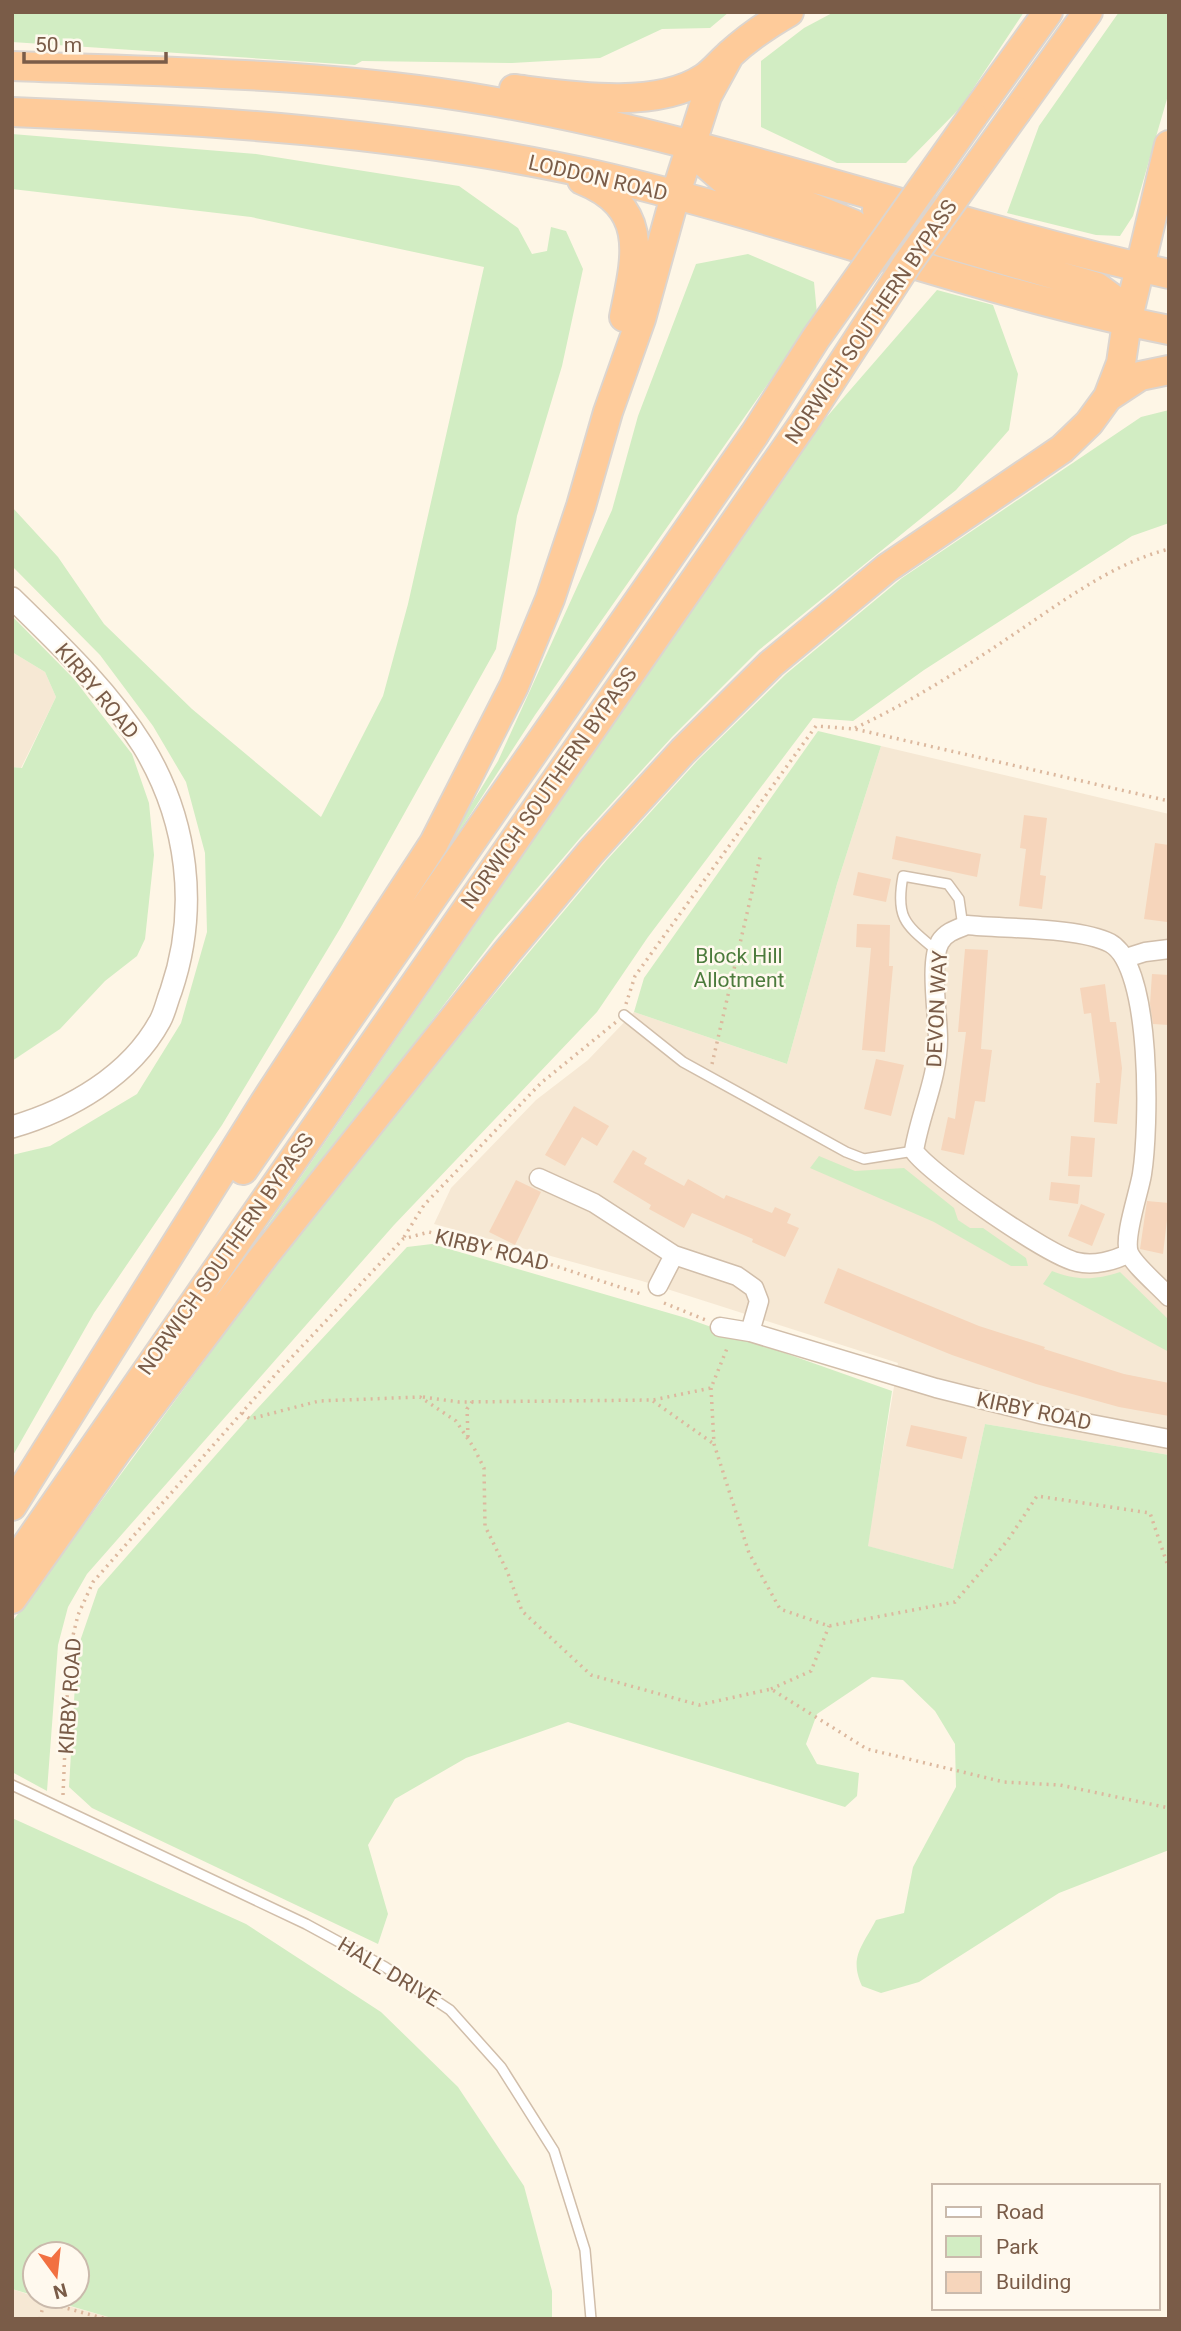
<svg xmlns="http://www.w3.org/2000/svg" width="1181" height="2331" font-family="Roboto,sans-serif">
	<style>
		.residential { fill: #f6e8d4 }
		.green { fill: #d2edc3; fill-rule: evenodd }
		.building { fill: #f6d5bb }
		.lines { fill: none; stroke-linecap: round; stroke-linejoin: round }
		.service-casing { stroke: #d1beaa; stroke-width: 12 }
		.minor-casing { stroke: #d1beaa; stroke-width: 21 }
		.tertiary-casing { stroke: #d1beaa; stroke-width: 24 }
		.trunk-casing { stroke: #dcd5cf; stroke-width: 32 }
		.path { stroke: #dcb89e; stroke-width: 3.5; stroke-dasharray: 2 5; stroke-linecap: butt }
		.service { stroke: #fff; stroke-width: 9 }
		.minor { stroke: #fff; stroke-width: 18 }
		.tertiary { stroke: #fff; stroke-width: 21 }
		.trunk { stroke: #fecb9a; stroke-width: 28 }
		.trunk-bridge-casing { stroke: #dcd5cf; stroke-width: 32; stroke-linecap: butt }
		.trunk-bridge { stroke: #fecb9a; stroke-width: 28 }
		.labels { text-anchor: middle; dominant-baseline: central; stroke-width: 5; stroke-linejoin: round; paint-order: stroke }
		.street-label { font-size: 21px; fill: #7a5c48; stroke: #fff9ee }
		.park-label { font-size: 21px; fill: #4c7b3c; stroke: #fff9ee }
	</style>
	<rect width="100%" height="100%" fill="#fef6e6"/>
	<path class="residential" d="M12,652L45,672L56,697L21,768L12,767Z
		M881,746L1169,814V1455L985,1424L953,1569L867,1546L898,1363L642,1281L434,1224L451,1188L536,1100L588,1060L634,1012L787,1064L837,884Z
		M12,2289L36,2297L115,2319H12Z"/>
	<path class="green" d="M12,12H729L710,28L662,29L600,58L512,63L362,61L355,65L12,42Z
		M834,12H1024L961,107L906,163H837L761,127V61L804,28Z
		M1119,12H1169V92L1133,216L1120,236L1096,235L1007,213L1039,126Z
		M12,134L256,154L459,186L518,228L532,254L547,251L551,227L566,231L583,269L562,366L517,516L496,649L341,927L222,1125L94,1313L12,1457V1155L50,1146L137,1094L181,1023L207,932L205,853L186,782L153,726L100,655L12,566V507L58,557L104,624L192,709L321,817L383,696L408,604L484,267L251,217L12,189Z
		M748,254L814,282L817,314L535,715L448,849L445,847L498,761L612,510L638,416L696,264Z
		M937,290L993,305L1018,374L1009,430L956,490L759,650L672,737L580,838L495,938L256,1251L252,1248L818,427Z
		M1169,410V523L1132,536L924,670L853,721L813,718L648,937L597,1012L394,1225L87,1574L68,1607L58,1645L47,1791L12,1772V1622L320,1204L521,962L606,861L698,760L786,674L902,578L1141,417Z
		M12,616L74,679L132,754L149,803L154,855L145,939L137,956L105,981L60,1029L12,1061V767L22,768L56,697L45,672L12,652Z
		M818,731L881,746L837,884L787,1064L634,1012L644,978Z
		M819,1156L855,1171L904,1168L954,1208L958,1220L970,1228H983L1026,1258L1028,1266H1011L934,1222L810,1168Z
		M432,1244L686,1318L892,1391L868,1546L953,1569L985,1424L1169,1455V1850L1059,1893L919,1982L881,1993L862,1986C849,1957 862,1947 876,1920L904,1913L913,1867L956,1787L955,1744L935,1711L903,1680L872,1677L817,1714L806,1744L817,1764L859,1773L857,1796L845,1807L568,1722L466,1758L395,1799L368,1845L388,1914L378,1944L92,1808L69,1787L77,1650L98,1589L244,1423L407,1247Z
		M1052,1271C1077,1281 1095,1280 1120,1272L1169,1320V1352L1043,1284Z
		M12,1818L246,1924L381,2012L458,2087L524,2186L552,2291V2319H115L12,2289ZM35,2254H77V2296H35Z"/>
	<path class="building" d="M1024,815L1047,818L1040,875L1046,876L1042,909L1019,906L1026,849L1020,848Z
		M896,836L981,854L977,877L892,859Z
		M1155,843L1169,845L1167,922L1144,919Z
		M858,872L891,879L886,902L853,895Z
		M857,924L890,925L889,966H893L885,1052L862,1050L871,948L856,947Z
		M965,949L988,950L981,1049L992,1050L985,1102L975,1101L964,1155L941,1150L948,1117L955,1119L966,1032H958Z
		M1152,974L1169,975V1025L1153,1024L1150,1004Z
		M1105,984L1110,1022H1116L1122,1068L1117,1124L1094,1122L1096,1083H1100L1091,1013L1084,1014L1080,988Z
		M876,1059L904,1065L891,1116L864,1109Z
		M574,1106L609,1126L597,1146L582,1137L565,1166L545,1155Z
		M1071,1136L1095,1138L1092,1177L1068,1176Z
		M633,1150L647,1158L644,1164L684,1186L688,1179L724,1199L726,1195L772,1213L775,1207L791,1214L787,1223L799,1228L785,1257L752,1242L753,1239L692,1213L684,1228L649,1209L651,1205L613,1182Z
		M516,1180L541,1192L515,1245L489,1232Z
		M1051,1182L1080,1185L1078,1204L1049,1200Z
		M1147,1201L1169,1203L1163,1254L1140,1249Z
		M1081,1204L1105,1214L1092,1246L1068,1236Z
		M838,1268L979,1326L1045,1347L1044,1349L1124,1374L1169,1383V1416L1119,1407L1036,1384L952,1355L824,1303Z
		M911,1425L967,1437L962,1459L906,1446Z"/>
	<g class="lines">
		<defs>
			<path id="service" d="M937,951C906,925 895,919 903,876L948,884L959,899L963,927
				M624,1015L683,1062L846,1152L864,1159L914,1151
				M12,1785L306,1924L385,1967L450,2010L501,2067L554,2151L585,2250L591,2319"/>
			<path id="minor" d="M1126,958L1145,952L1169,949
				M539,1178L594,1203L674,1255L737,1276L754,1288L759,1301L750,1332
				M1129,1253C1114,1261 1094,1266 1077,1262C1049,1256 931,1175 914,1151C920,1113 938,1079 938,1039C938,1015 929,962 940,942C946,932 957,929 967,925C1004,929 1079,927 1110,943C1153,966 1149,1130 1142,1174C1139,1193 1123,1237 1129,1253C1134,1265 1159,1286 1169,1297
				M658,1286L674,1255
				M720,1327L750,1332L936,1388L1044,1415L1169,1439"/>
			<path id="tertiary" d="M12,598C59,644 108,690 143,746C188,820 199,909 171,991C167,1001 165,1012 160,1021C130,1076 70,1110 12,1127"/>
			<path id="trunk" d="M12,66C170,72 329,73 485,100C720,140 938,222 1169,274
				M514,89C570,96 656,110 704,78C713,72 720,63 728,56C746,39 768,24 789,12
				M1017,111L1088,12
				M12,112C207,120 405,132 596,175C788,219 975,292 1169,330
				M973,116L1048,12
				M691,143L699,158L723,179L791,199L853,224L889,251
				M582,180C651,208 636,258 624,317
				M877,210L942,242L1097,287L1116,301L1127,322
				M1108,397L1140,376L1169,370
				M243,1170L754,435
				M12,1506L265,1102L434,843L514,686L550,599L581,506L608,412L641,319L675,196L707,96L730,54
				M12,1566L805,421
				M12,1599L119,1448L264,1256L507,952L591,852L683,751L771,664L887,568L1062,449L1089,423L1108,397L1121,363L1127,322L1169,145"/>
		</defs>
		<use href="#service" class="service-casing"/>
		<use href="#minor" class="minor-casing"/>
		<use href="#tertiary" class="tertiary-casing"/>
		<use href="#trunk" class="trunk-casing"/>
		<path class="path" d="M855,728C913,701 967,666 1020,630C1066,599 1114,563 1169,549
			M626,1004L635,976L816,726L855,729L1169,801
			M712,1064L761,853
			M404,1237L424,1205L541,1083L616,1022
			M664,1303L706,1320
			M711,1388L714,1444L749,1553L780,1609L829,1626L955,1602L1008,1540L1037,1496L1150,1513L1169,1569
			M423,1397L459,1402L653,1400L711,1388L728,1346
			M653,1401L714,1444
			M242,1413L250,1419L319,1401L420,1397L456,1421L474,1448L484,1468L485,1526L507,1571L522,1611L591,1675L699,1705L771,1689L867,1749L1004,1782L1060,1785L1169,1808
			M468,1437L467,1409L472,1402
			M771,1689L811,1671L829,1626
			M63,1795L69,1652L78,1615L93,1582L275,1375L403,1239L429,1232L546,1263L641,1294
			M40,2319L44,2302L106,2319"/>
		<use href="#service" class="service"/>
		<use href="#minor" class="minor"/>
		<use href="#tertiary" class="tertiary"/>
		<use href="#trunk" class="trunk"/>
		<defs>
			<path id="trunk-bridge" d="M805,421L907,264L1017,111
				M754,435L816,338L973,116"/>
		</defs>
		<use href="#trunk-bridge" class="trunk-bridge-casing"/>
		<use href="#trunk-bridge" class="trunk-bridge"/>
	</g>
	<g class="labels">
		<g class="street-label">
			<text transform="translate(598 178) rotate(13)">LODDON ROAD</text>
			<text transform="translate(871 322) rotate(-56)">NORWICH SOUTHERN BYPASS</text>
			<text transform="translate(97 691) rotate(50)">KIRBY ROAD</text>
			<text transform="translate(549 788) rotate(-55)">NORWICH SOUTHERN BYPASS</text>
			<text transform="translate(937 1009) rotate(-87)">DEVON WAY</text>
			<text transform="translate(492 1250) rotate(14)">KIRBY ROAD</text>
			<text transform="translate(226 1254) rotate(-55)">NORWICH SOUTHERN BYPASS</text>
			<text transform="translate(1034 1411) rotate(12)">KIRBY ROAD</text>
			<text transform="translate(70 1696) rotate(-86)">KIRBY ROAD</text>
			<text transform="translate(389 1972) rotate(31)">HALL DRIVE</text>
		</g>
		<g class="park-label">
			<text x="739" y="956">Block Hill<tspan x="739" dy="24">Allotment</tspan></text>
		</g>
	</g>
	<rect width="1181" height="2331" fill="none" stroke="#7a5c48" stroke-width="28"/>
	<rect x="932" y="2184" width="228" height="126" fill="#fff9ee" stroke="#cabaac" stroke-width="2"/>
	<rect x="946" y="2207" width="35" height="10" fill="#ffffff" stroke="#cabaac" stroke-width="2"/>
	<text x="996" y="2219" font-size="21" fill="#7a5c48">Road</text>
	<rect x="946" y="2236" width="35" height="21" fill="#d2edc3" stroke="#cabaac" stroke-width="2"/>
	<text x="996" y="2254" font-size="21" fill="#7a5c48">Park</text>
	<rect x="946" y="2272" width="35" height="21" fill="#f6d5bb" stroke="#cabaac" stroke-width="2"/>
	<text x="996" y="2289" font-size="21" fill="#7a5c48">Building</text>
	<g transform="translate(56 2275) rotate(165)"><circle r="33" fill="#fff9ee" stroke="#cabaac" stroke-width="2"/>
	<path d="M0-5L12 26L0 18L-12 26Z" fill="#f27041"/>
	<text y="-10" font-size="19" font-weight="bold" text-anchor="middle" fill="#7a5c48">N</text>
	</g>
	<path d="M24 52v10h142v-10" fill="none" stroke="#7a5c48" stroke-width="3.5"/>
	<text x="35" y="52" font-size="21" fill="#7a5c48" stroke="#fff9ee" stroke-width="5" paint-order="stroke">50 m</text>
</svg>
